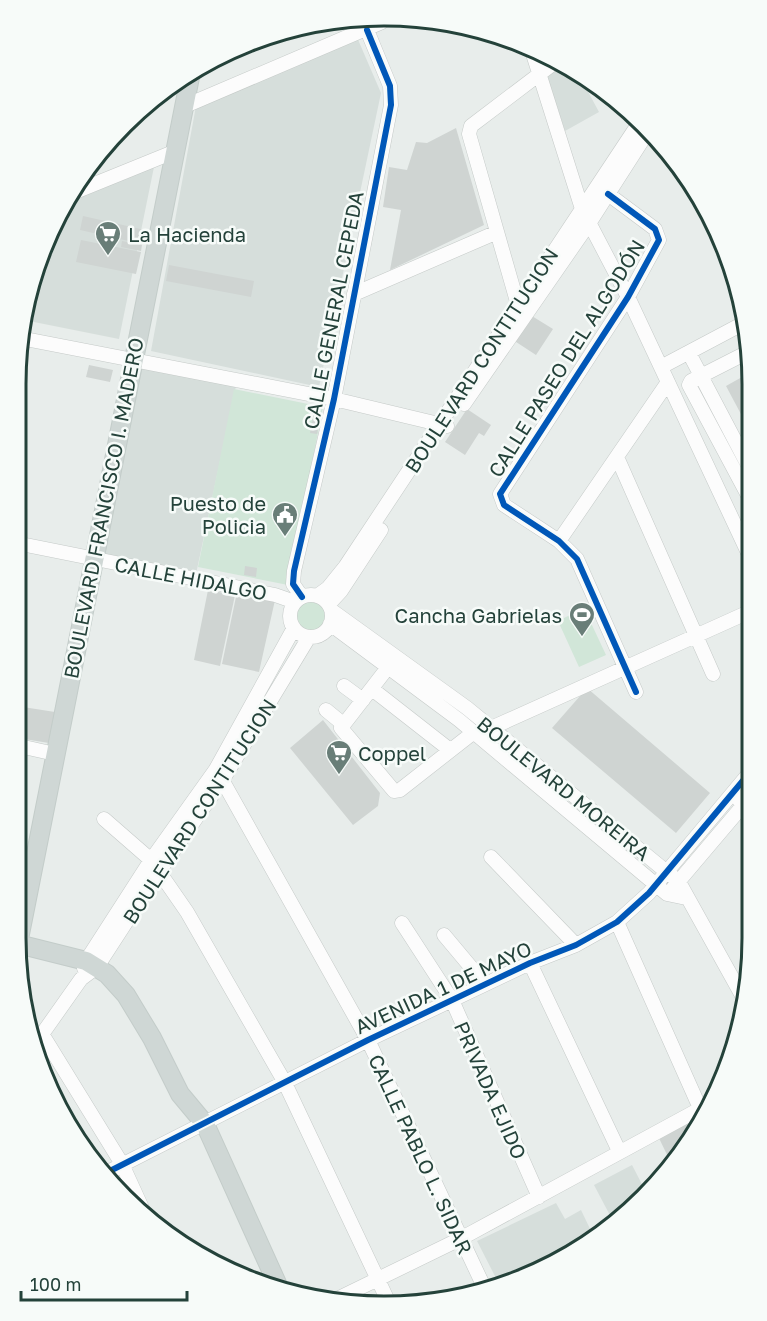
<svg xmlns="http://www.w3.org/2000/svg" width="767" height="1321" font-family="'Golos Text',sans-serif">
	<style>
		.built { fill: #d6dedb }
		.green { fill: #d1e6d8 }
		.building { fill: #cfd4d2 }
		.lines { fill: none; stroke-linecap: round; stroke-linejoin: round }
		.minor-casing { stroke: #c5cac8; stroke-width: 15 }
		.major-casing { stroke: #c3ccc9; stroke-width: 20 }
		.minor { stroke: #fcfcfc; stroke-width: 14 }
		.major { stroke: #cfd7d5; stroke-width: 18 }
		.cycleway-casing { stroke: #f7fbf9; stroke-width: 10 }
		.cycleway { stroke: #0057b8; stroke-width: 6 }
		.labels { text-anchor: middle; dominant-baseline: central; stroke-width: 5; stroke-linejoin: round; paint-order: stroke }
		.poi-label { font-size: 20px; fill: #24423a; stroke: #f7fbf9; text-anchor: start }
		.street-label { font-size: 20px; fill: #24423a; stroke: #f7fbf9 }
		.rim { fill: none; stroke: #24423a; stroke-width: 3 }
	</style>
	<rect width="100%" height="100%" fill="#e8edeb"/>
	<path class="built" d="M356,35L381,93L319,387L151,351L196,106Z
		M560,66L578,73L599,112L565,131L547,76Z
		M155,162L119,339L24,320L34,265L68,198Z
		M125,358L237,381L196,574L88,553Z
		M632,1165L646,1192L626,1215L614,1223L594,1185Z
		M556,1203L565,1219L581,1210L593,1235L524,1278L499,1284L477,1241Z"/>
	<path class="green" d="M234,389L323,407L288,585L198,567Z
		M295 616a15 15 0 1 1 30 0a15 15 0 1 1-30 0Z
		M584,608L606,655L579,667L558,621Z"/>
	<path class="building" d="M456,128L484,225L390,270L401,210L383,207L389,167L407,170L416,142L427,143Z
		M83,216L145,230L142,244L80,230Z
		M81,240L141,252L136,274L76,262Z
		M122,241L142,245L141,251L121,247Z
		M169,265L254,281L251,297L166,281Z
		M527,313L553,329L536,355L510,338Z
		M89,365L113,370L110,382L86,377Z
		M751,372V433L726,386Z
		M467,409L491,425L484,436L479,433L465,455L445,442Z
		M314,412L321,413L317,434L310,433Z
		M245,566L257,568L256,577L244,575Z
		M208,590L235,595L220,666L194,660Z
		M237,592L275,600L259,672L222,664Z
		M587,688L710,793L676,833L552,728Z
		M23,707L55,712L49,743L18,738Z
		M323,720L380,793L378,806L353,825L290,748Z
		M696,1114L700,1122L690,1142L671,1163L657,1134Z"/>
	<g class="lines">
		<defs>
			<path id="minor" d="M533,54L582,209L628,297L751,559
				M185,106L382,22
				M70,194L176,151
				M608,194L655,229L659,240L628,297L500,494L504,505L559,541L577,559L636,692
				M354,294L495,233
				M518,305L469,134L471,126L554,63
				M20,338L334,399L447,426
				M750,351L691,381L689,385L751,501
				M689,353L751,471
				M661,367L744,323
				M464,404L590,222L649,130
				M617,457L713,674
				M559,541L668,382
				M16,543L275,595L295,602
				M290 616a21 21 0 1 1 42 0a21 21 0 1 1-42 0Z
				M317,596L328,588L345,567L641,120
				M302,597L293,584L294,571L334,399L391,105L390,86L367,30
				M329,604L341,591L381,530
				M331,610L467,708L679,882L744,999
				M330,624L459,720L667,894L686,898
				M389,666L341,728L394,791L400,790L474,732
				M344,686L363,700
				M372,689L450,750
				M326,710L343,724
				M491,728L751,611
				M15,745L55,754
				M216,769L368,1040L484,1287
				M739,800L751,819
				M104,819L151,860L187,912L284,1081L389,1303
				M491,857L576,945
				M673,888L751,796
				M617,922L703,1115
				M402,923L452,1000L539,1197
				M444,935L485,984
				M530,963L619,1151
				M84,968L86,961L151,860L216,769L294,628
				M42,1034L122,1164L143,1210
				M33,1047L81,979L97,967L160,870L222,781L309,637
				M104,1174L368,1040L530,963L576,945L617,922L649,893L751,771
				M339,1298L460,1239L709,1104"/>
			<path id="major" d="M191,72L18,944L86,961L107,974L126,995L152,1038L180,1094L205,1124L280,1290"/>
		</defs>
		<use href="#minor" class="minor-casing"/>
		<use href="#major" class="major-casing"/>
		<use href="#minor" class="minor"/>
		<use href="#major" class="major"/>
		<defs>
			<path id="cycleway" d="M608,194L655,229L659,240L628,297L500,494L504,505L559,541L577,559L636,692
				M302,597L293,584L294,571L334,399L391,105L390,86L367,30
				M104,1174L368,1040L530,963L576,945L617,922L649,893L751,771"/>
		</defs>
		<use href="#cycleway" class="cycleway-casing"/>
		<use href="#cycleway" class="cycleway"/>
	</g>
	<defs>
		<symbol id="supermarket-pin" viewBox="-11 -11 22 30"><path d="M0 17L-7.5 6A9.5 9.5 0 1 1 7.5 6Z" fill="#697e78" stroke="#f7fbf9"/><path d="M-6-5.5h2.5l.6 2H6L4.5 2H-2.5L-4.4-4H-6ZM-1.5 3.2a1.3 1.3 0 1 0 .1 0ZM3 3.2a1.3 1.3 0 1 0 .1 0Z" fill="#fff"/></symbol>
		<symbol id="civic-pin" viewBox="-11 -11 22 30"><path d="M0 17L-7.5 6A9.5 9.5 0 1 1 7.5 6Z" fill="#697e78" stroke="#f7fbf9"/><path d="M-.6-6.5H3V-4.5H.6V-3L4-1V1h2V6H-6V1h2V-1L-.6-3ZM-1.2 2.5V6h2.4V2.5Z" fill="#fff"/></symbol>
		<symbol id="stadium-pin" viewBox="-11 -11 22 30"><path d="M0 17L-7.5 6A9.5 9.5 0 1 1 7.5 6Z" fill="#697e78" stroke="#f7fbf9"/><path d="M0-5a6.5 5 0 1 0 0 10a6.5 5 0 1 0 0-10ZM-3.5-1.8h7v3.6h-7Z" fill="#fff"/></symbol>
	</defs>
	<g fill-rule="evenodd">
		<use href="#supermarket-pin" x="93" y="219" width="30" height="40"/>
		<use href="#civic-pin" x="270" y="500" width="30" height="40"/>
		<use href="#stadium-pin" x="567" y="600" width="30" height="40"/>
		<use href="#supermarket-pin" x="324" y="738" width="30" height="40"/>
	</g>
	<g class="labels">
		<g class="poi-label">
			<text x="128" y="234">La Hacienda</text>
			<text x="266" y="503" text-anchor="end">Puesto de<tspan x="266" dy="23">Policia</tspan></text>
			<text x="562" y="615" text-anchor="end">Cancha Gabrielas</text>
			<text x="358" y="753">Coppel</text>
		</g>
		<g class="street-label">
			<text transform="translate(333 310) rotate(-79)">CALLE GENERAL CEPEDA</text>
			<text transform="translate(566 358) rotate(-58)">CALLE PASEO DEL ALGODÓN</text>
			<text transform="translate(481 360) rotate(-57)">BOULEVARD CONTITUCION</text>
			<text transform="translate(103 508) rotate(-79)">BOULEVARD FRANCISCO I. MADERO</text>
			<text transform="translate(191 578) rotate(11)">CALLE HIDALGO</text>
			<text transform="translate(564 788) rotate(39)">BOULEVARD MOREIRA</text>
			<text transform="translate(199 811) rotate(-57)">BOULEVARD CONTITUCION</text>
			<text transform="translate(443 987) rotate(-25)">AVENIDA 1 DE MAYO</text>
			<text transform="translate(491 1090) rotate(66)">PRIVADA EJIDO</text>
			<text transform="translate(421 1154) rotate(65)">CALLE PABLO L. SIDAR</text>
		</g>
	</g>
	<path d="M0 0H767V1321H0ZM384 26H384A358 358 0 0 1 742 384V938A358 358 0 0 1 384 1296H384A358 358 0 0 1 26 938V384A358 358 0 0 1 384 26Z" fill="#f7fbf9" fill-rule="evenodd"/>
	<path class="rim" d="M384 26H384A358 358 0 0 1 742 384V938A358 358 0 0 1 384 1296H384A358 358 0 0 1 26 938V384A358 358 0 0 1 384 26Z"/>
	<path d="M21 1291v9h166v-9" fill="none" stroke="#24423a" stroke-width="3"/>
	<text x="30" y="1291" font-size="18" fill="#24423a" stroke="#f7fbf9" stroke-width="4.5" paint-order="stroke">100 m</text>
</svg>
